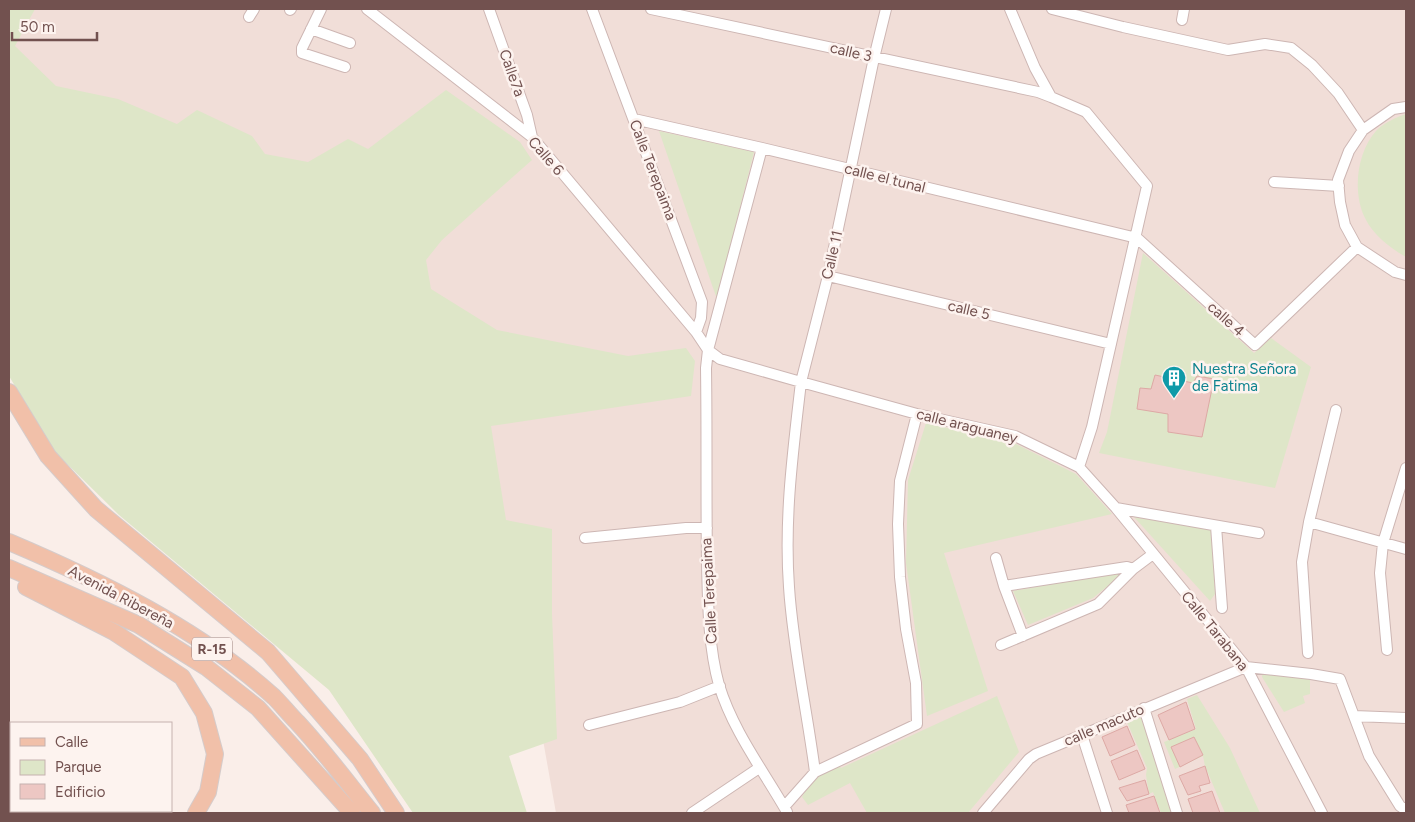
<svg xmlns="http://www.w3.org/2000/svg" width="1415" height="822" font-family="Figtree,sans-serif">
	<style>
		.residential { fill: #f1ded8 }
		.green { fill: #dee6c8 }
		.building { fill: #edc7c3; stroke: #dda9a5 }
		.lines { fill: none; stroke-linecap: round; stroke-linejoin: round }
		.street-casing { stroke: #cdb6b3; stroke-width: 12 }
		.primary-casing { stroke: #d5cbca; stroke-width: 18 }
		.street { stroke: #fff; stroke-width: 10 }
		.primary { stroke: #f1c0a9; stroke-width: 16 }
		.labels { text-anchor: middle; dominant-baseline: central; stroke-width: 5; stroke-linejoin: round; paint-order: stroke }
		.shield { fill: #fdf3ef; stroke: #9c827f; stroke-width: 1 }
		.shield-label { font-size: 14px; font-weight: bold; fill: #72514f }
		.street-label { font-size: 15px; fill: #72514f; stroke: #fdf3ef }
		.culture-label { font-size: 15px; fill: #0d838f; stroke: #fdf3ef; text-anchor: start }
	</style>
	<rect width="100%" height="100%" fill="#faeee9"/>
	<path class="residential" d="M9,9H1406V813H556L538,712L9,85Z"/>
	<path class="green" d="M9,9H35L15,46L56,86L118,99L177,124L197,110L252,136L265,154L308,162L348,139L368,149L446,90L520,142L532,160L442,240L426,260L431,289L497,330L628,356L686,348L695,361L691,396L491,426L506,520L552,529V614L557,739L509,756L527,813H413L329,690L119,515L53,450L9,376Z
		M1406,114V257C1390,248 1373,235 1365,218C1352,192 1357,152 1376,131C1383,123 1397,117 1406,114Z
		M659,131L754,152L717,299L712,285Z
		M1143,253L1254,353L1271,338L1311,367L1275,488L1099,453L1107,432Z
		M926,423L1014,443L1076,474L1112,514L944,553L988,691L927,716L906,563L908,480Z
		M1134,517L1212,530L1215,594L1210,601Z
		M1124,569V573L1093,598L1028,625L1013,591L1058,583Z
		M1263,670L1310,678V694L1303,696L1305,703L1284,712L1262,677Z
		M1197,695L1230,748L1260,813H1225L1205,766L1203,756L1175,769L1164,742L1196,729L1187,699Z
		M997,696L1019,752L968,813H867L850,783L808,805L802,797L816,774L838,764L841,768Z
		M1142,715L1173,813H1161L1153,792L1149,794L1146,775L1147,768L1127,722Z"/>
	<path class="building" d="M1155,375L1193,383L1197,376L1214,379L1202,437L1168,432V414L1137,409L1140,388L1151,389Z
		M1186,702L1195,729L1169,740L1158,715Z
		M1127,726L1135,745L1110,756L1102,737Z
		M1194,737L1203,755L1180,767L1171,747Z
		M1137,750L1145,769L1119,780L1111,761Z
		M1205,766L1210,783L1199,786L1201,791L1188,795L1179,776Z
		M1145,780L1149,794L1127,801L1119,788Z
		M1212,791L1220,813H1193L1188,799Z
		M1154,796L1160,813H1129L1126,805Z"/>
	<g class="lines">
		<defs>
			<path id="street" d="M321,9L302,48V53L345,67
				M367,9L532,137L696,332L708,350L720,359L801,382L828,276L874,58L886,9
				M489,9L527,115L532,137
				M592,9L702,302L701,318L696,332
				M651,9L1038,92L1051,97
				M1010,9L1035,68L1051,97L1086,112L1147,186L1092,427L1079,467
				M1052,9L1123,27L1228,50L1265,44L1291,48L1312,65L1338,93L1363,130
				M290,10L291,9
				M249,17L254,9
				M1182,20L1184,9
				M311,29L350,43
				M1406,107L1393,109L1363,130L1349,151L1338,180L1340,202L1345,225L1357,247L1395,272L1406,275
				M634,119L762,148L1137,238L1255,345L1357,247
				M762,148L708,350L706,368C707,432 706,496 707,561C708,602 708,645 719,685C733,731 763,770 787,812
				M1274,182L1339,186
				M828,276L1111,344
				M1116,508L1259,533
				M1309,522L1336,410
				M1216,526L1222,608
				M585,538L686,528H707
				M996,558L1004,586L1023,636
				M1004,586L1127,567L1133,569
				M1001,645L1098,604L1133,569L1153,554
				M1387,650L1380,573L1383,543L1406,468
				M1308,653L1302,562L1309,522L1406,549
				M1246,667L1311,674L1340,679L1369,756L1400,806L1406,810
				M1144,708L1177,813
				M1354,716L1406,718
				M589,725L680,702L720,686
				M1082,735L1107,813
				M815,772L917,724L916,683L906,629L900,577L898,524L900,481L917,414
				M784,807L815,772C807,710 793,649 789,587C784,518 793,451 801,382L917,414L1015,436L1079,467L1116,508L1246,667L1322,813
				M692,813L759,768
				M983,813L1029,759L1036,754L1246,667"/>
			<path id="primary" d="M9,392L48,456L96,509L268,652L360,759L396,813
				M9,542C101,581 199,629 274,697C282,705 289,714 297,722C324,751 347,782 372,813
				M9,568L139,625L206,667L258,708L352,813
				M26,587L114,632L182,677L204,713L215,754L208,792L196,813
				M9,773L11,778
				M9,805L11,810
				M31,811L33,813"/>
		</defs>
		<use href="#street" class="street-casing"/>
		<use href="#primary" class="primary-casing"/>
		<use href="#street" class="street"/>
		<use href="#primary" class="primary"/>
	</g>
	<defs>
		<symbol id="building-pin" viewBox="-11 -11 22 30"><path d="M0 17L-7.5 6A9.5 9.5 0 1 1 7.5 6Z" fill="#0f9aa8" stroke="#fdf3ef"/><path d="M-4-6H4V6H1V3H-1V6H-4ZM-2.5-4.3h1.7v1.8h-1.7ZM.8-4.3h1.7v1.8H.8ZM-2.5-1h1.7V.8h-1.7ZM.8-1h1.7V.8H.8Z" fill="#fff"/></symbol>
	</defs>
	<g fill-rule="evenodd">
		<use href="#building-pin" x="1160" y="364" width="28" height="38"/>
	</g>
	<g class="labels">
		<rect class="shield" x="192" y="637.5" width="40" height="23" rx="4"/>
		<g class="shield-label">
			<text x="212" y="649">R-15</text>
		</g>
		<g class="street-label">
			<text transform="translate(851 52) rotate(13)">calle 3</text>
			<text transform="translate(512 73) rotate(70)">Calle7a</text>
			<text transform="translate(546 156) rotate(49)">Calle 6</text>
			<text transform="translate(653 170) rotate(69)">Calle Terepaima</text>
			<text transform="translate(885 178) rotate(14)">calle el tunal</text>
			<text transform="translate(832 255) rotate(-77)">Calle 11</text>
			<text transform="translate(969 310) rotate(13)">calle 5</text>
			<text transform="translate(1226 319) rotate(42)">calle 4</text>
			<text transform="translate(967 426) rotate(14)">calle araguaney</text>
			<text transform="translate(709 591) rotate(-93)">Calle Terepaima</text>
			<text transform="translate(121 597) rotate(28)">Avenida Ribereña</text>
			<text transform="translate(1215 631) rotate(51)">Calle Tarabana</text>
			<text transform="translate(1104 725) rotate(-23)">calle macuto</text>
		</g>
		<g class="culture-label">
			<text x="1192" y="369">Nuestra Señora<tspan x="1192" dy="17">de Fatima</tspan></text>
		</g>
	</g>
	<rect width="1415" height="822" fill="none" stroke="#72514f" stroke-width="20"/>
	<rect x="10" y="722" width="162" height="90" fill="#fdf3ef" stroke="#c5b2af"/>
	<rect x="20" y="738" width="25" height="8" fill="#f1c0a9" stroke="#c5b2af"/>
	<text x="55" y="747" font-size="15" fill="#72514f">Calle</text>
	<rect x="20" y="760" width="25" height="15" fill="#dee6c8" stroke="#c5b2af"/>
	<text x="55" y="772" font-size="15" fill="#72514f">Parque</text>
	<rect x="20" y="784" width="25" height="15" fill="#edc7c3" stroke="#c5b2af"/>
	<text x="55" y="797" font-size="15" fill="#72514f">Edificio</text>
	<path d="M12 32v8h85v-8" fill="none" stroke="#72514f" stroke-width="2.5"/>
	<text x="20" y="32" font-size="15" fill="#72514f" stroke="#fdf3ef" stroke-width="4" paint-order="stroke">50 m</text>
</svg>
